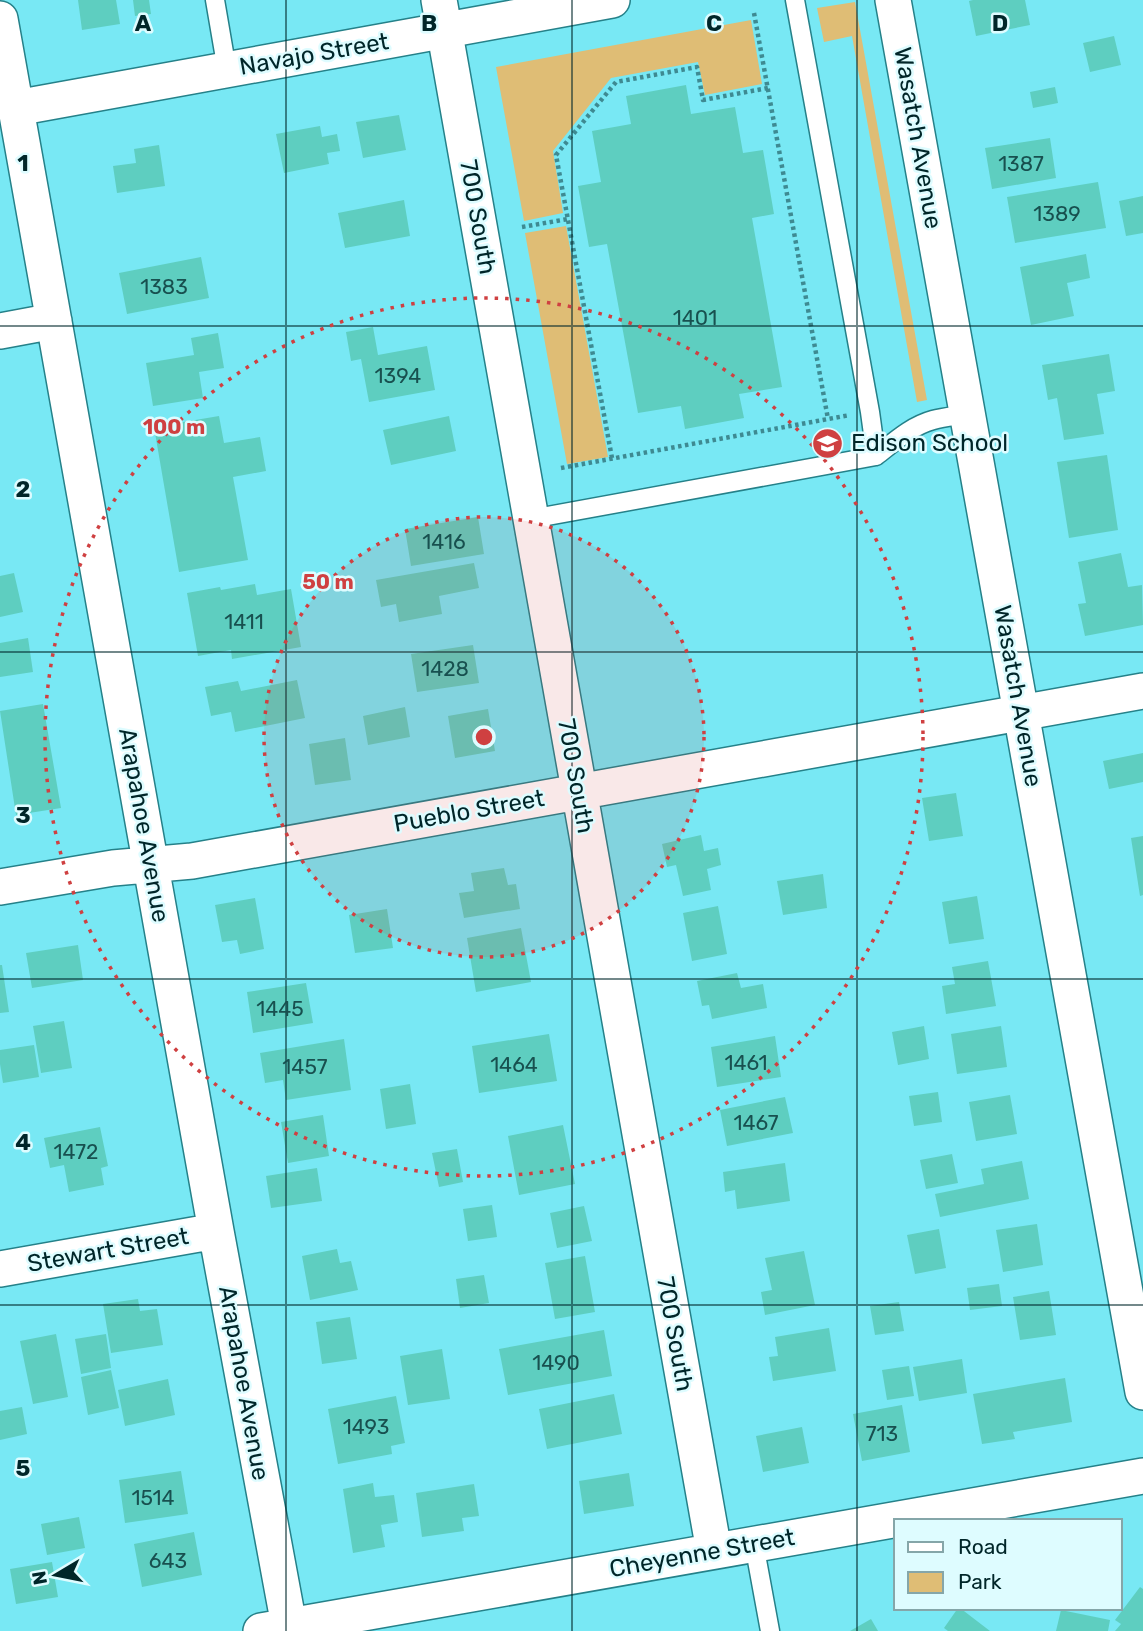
<svg xmlns="http://www.w3.org/2000/svg" width="1143" height="1631" font-family="Rubik,sans-serif">
	<style>
		.green { fill: #dfbd75 }
		.building { fill: #5ecec0 }
		.lines { fill: none; stroke-linecap: round; stroke-linejoin: round }
		.service-casing { stroke: #258189; stroke-width: 21 }
		.minor-casing { stroke: #258189; stroke-width: 38 }
		.path { stroke: #3e8a92; stroke-width: 4.5; stroke-dasharray: 3.5 3.5; stroke-linecap: butt }
		.service { stroke: #fff; stroke-width: 18 }
		.minor { stroke: #fff; stroke-width: 35 }
		.grid { fill: none; stroke: #002629; stroke-width: 2; stroke-opacity: 0.55 }
		.ring { fill: none; stroke: #cf4041; stroke-width: 3.5; stroke-dasharray: 3.5 7 }
		.labels { text-anchor: middle; dominant-baseline: central; stroke-width: 5; stroke-linejoin: round; paint-order: stroke }
		.number-label { font-size: 21px; fill: #18504f }
		.street-label { font-size: 24px; fill: #002629; stroke: #defcff }
		.poi-label { font-size: 24px; fill: #002629; stroke: #defcff; text-anchor: start }
		.grid-label { font-size: 23px; text-anchor: middle; font-weight: bold; fill: #002629; stroke: #defcff; stroke-width: 5; stroke-linejoin: round; paint-order: stroke }
		.centre { fill: #cf4041; stroke: #defcff; stroke-width: 3.5 }
		.ring-label { font-size: 21px; text-anchor: middle; font-weight: bold; fill: #cf4041; stroke: #defcff; stroke-width: 5; stroke-linejoin: round; paint-order: stroke }
	</style>
	<rect width="100%" height="100%" fill="#78e8f4"/>
	<path class="green" d="M855,2L927,400L917,402L852,36L824,42L817,8Z
		M751,20L762,84L705,95L698,62L611,78L553,151L563,213L524,221L496,67Z
		M566,226L608,457L567,464L525,233Z"/>
	<path class="building" d="M78,0H116L120,24L82,30Z
		M133,0H149L151,14L135,16Z
		M973,0H1025L1030,25L976,36L969,1Z
		M1114,36L1121,65L1090,72L1083,43Z
		M686,85L691,114L735,107L743,153L763,150L774,214L752,218L782,387L739,394L744,418L685,429L681,406L638,413L607,244L589,247L578,186L601,182L592,131L631,124L626,96Z
		M1055,87L1058,103L1033,108L1030,92Z
		M399,115L406,150L363,158L356,122Z
		M320,126L322,137L337,134L340,151L327,153L329,164L284,173L276,134Z
		M1050,138L1056,178L992,189L985,148Z
		M159,145L165,186L117,193L113,166L136,163L134,149Z
		M1098,182L1106,228L1015,243L1007,197Z
		M1143,196V233L1126,236L1119,201Z
		M404,200L410,236L345,248L338,213Z
		M1086,254L1090,278L1067,283L1074,316L1031,325L1020,267Z
		M201,257L209,298L127,314L119,273Z
		M373,327L378,355L427,346L435,390L369,402L361,359L351,361L346,332Z
		M218,333L224,368L199,372L203,398L153,406L146,363L194,355L191,338Z
		M1109,354L1115,391L1097,394L1104,434L1064,440L1057,398L1048,400L1042,365Z
		M219,416L224,443L260,437L266,471L233,477L248,560L179,572L154,427Z
		M449,416L456,451L391,465L383,430Z
		M1107,455L1118,530L1069,538L1057,462Z
		M478,517L484,554L411,566L405,529Z
		M1121,553L1128,587L1142,585L1143,625L1085,636L1078,604L1086,603L1078,562Z
		M474,563L479,588L439,596L442,614L399,622L396,604L381,607L376,580Z
		M14,573L23,612L0,617V576Z
		M255,584L257,595L291,589L301,647L232,659L231,650L198,656L187,593L220,587L221,590Z
		M28,638L33,672L0,677V643Z
		M473,645L479,683L417,692L411,654Z
		M297,680L305,718L235,732L231,712L211,716L205,687L238,681L241,691Z
		M43,704L61,808L16,815L0,711Z
		M405,707L410,737L368,745L363,716Z
		M488,709L495,751L455,758L448,716Z
		M345,738L351,780L315,785L309,744Z
		M1143,753V782L1109,789L1103,761Z
		M956,793L963,836L929,841L922,798Z
		M701,835L704,851L718,848L721,865L707,869L711,890L683,896L676,865L667,867L662,844Z
		M1143,836V895L1140,896L1131,838Z
		M504,868L508,885L516,884L520,909L464,918L459,893L474,891L471,873Z
		M823,874L827,908L783,915L777,881Z
		M977,896L984,939L949,944L942,902Z
		M255,898L264,949L240,954L237,940L222,942L215,905Z
		M718,906L727,954L692,961L683,913Z
		M387,909L393,948L355,953L349,915Z
		M521,928L531,982L476,992L467,938Z
		M78,945L83,980L32,988L26,953Z
		M988,961L996,1006L946,1014L942,986L955,984L952,967Z
		M0,965H2L9,1012L0,1013Z
		M737,973L741,988L763,984L767,1008L712,1019L709,1005L702,1006L697,981Z
		M306,983L313,1023L253,1033L247,992Z
		M64,1021L72,1068L41,1073L33,1026Z
		M924,1026L929,1059L898,1065L892,1032Z
		M1001,1026L1007,1067L957,1074L951,1034Z
		M549,1034L557,1081L479,1093L472,1046Z
		M775,1036L781,1077L717,1087L711,1047Z
		M344,1039L351,1090L286,1100L283,1080L265,1083L260,1053Z
		M34,1045L39,1077L3,1083L0,1064V1050Z
		M410,1084L416,1124L386,1129L380,1089Z
		M938,1092L942,1122L914,1126L909,1096Z
		M1010,1095L1017,1134L976,1141L969,1102Z
		M785,1097L793,1133L727,1146L720,1110Z
		M323,1115L329,1156L288,1163L281,1122Z
		M563,1125L575,1184L519,1195L508,1136Z
		M100,1127L108,1166L101,1168L104,1185L69,1192L64,1165L50,1168L44,1138Z
		M457,1149L463,1182L439,1187L432,1153Z
		M952,1154L958,1183L926,1189L920,1160Z
		M1022,1161L1029,1199L940,1217L935,1194L984,1184L981,1169Z
		M785,1163L790,1201L737,1209L735,1190L725,1192L723,1172Z
		M317,1168L322,1201L271,1208L266,1176Z
		M492,1205L497,1237L468,1241L463,1209Z
		M584,1206L592,1241L557,1248L550,1213Z
		M1037,1224L1043,1265L1003,1272L996,1230Z
		M939,1229L946,1268L915,1274L907,1235Z
		M337,1249L340,1263L351,1261L358,1290L310,1300L302,1256Z
		M804,1251L815,1305L765,1315L761,1292L772,1290L765,1258Z
		M585,1256L595,1312L555,1319L545,1263Z
		M484,1275L489,1303L460,1308L456,1279Z
		M999,1284L1002,1306L970,1310L967,1288Z
		M1049,1291L1056,1335L1020,1340L1013,1297Z
		M138,1299L140,1311L157,1309L163,1345L111,1353L103,1304Z
		M899,1302L904,1331L875,1335L870,1306Z
		M350,1317L357,1359L322,1364L316,1322Z
		M829,1328L836,1371L773,1381L769,1357L778,1356L775,1337Z
		M604,1330L612,1376L508,1395L499,1349Z
		M56,1334L68,1397L33,1404L20,1341Z
		M106,1334L111,1368L81,1374L75,1339Z
		M442,1349L450,1399L408,1405L400,1356Z
		M962,1359L967,1393L919,1401L913,1367Z
		M909,1366L914,1396L887,1400L882,1370Z
		M111,1370L119,1408L88,1415L81,1377Z
		M1065,1378L1072,1422L1013,1432L1015,1439L982,1444L973,1394Z
		M168,1379L175,1415L125,1426L118,1390Z
		M614,1394L622,1434L547,1449L539,1409Z
		M396,1396L405,1443L391,1446L392,1454L338,1464L328,1409Z
		M902,1405L910,1452L862,1461L853,1414Z
		M22,1407L27,1434L0,1440V1411Z
		M802,1427L809,1463L763,1472L756,1436Z
		M181,1471L188,1514L125,1523L119,1480Z
		M629,1473L634,1506L584,1514L579,1481Z
		M373,1483L375,1497L394,1495L398,1522L381,1525L385,1547L353,1553L343,1489Z
		M474,1484L479,1516L462,1518L464,1531L422,1537L416,1493Z
		M79,1517L85,1548L47,1555L41,1524Z
		M194,1532L202,1575L142,1587L134,1544Z
		M52,1562L58,1597L16,1604L10,1569Z
		M1140,1587L1143,1589V1631H1115L1121,1624L1115,1620Z
		M958,1608H960L990,1631H948L944,1628Z
		M1061,1610L1110,1620L1108,1631H1056Z
		M871,1619L878,1631H850Z"/>
	<g class="lines">
		<defs>
			<path id="service" d="M215,0L227,70
				M795,0L870,412L876,456
				M531,519L876,456C894,442 911,426 933,420C944,417 956,416 967,414
				M754,1544L770,1631"/>
			<path id="minor" d="M439,0L714,1551
				M893,0L1143,1392
				M0,19L216,1231L290,1631
				M16,108L612,0
				M0,331L54,321
				M0,887L113,868L192,861L1143,691
				M0,1269L216,1231
				M261,1631L1143,1476"/>
		</defs>
		<use href="#service" class="service-casing"/>
		<use href="#minor" class="minor-casing"/>
		<path class="path" d="M754,13L828,419
			M522,227L568,219
			M612,458L556,155L616,82L697,67L703,100L768,88
			M561,468L850,415"/>
		<use href="#service" class="service"/>
		<use href="#minor" class="minor"/>
	</g>
	<path class="grid" d="M286,0V1631M572,0V1631M857,0V1631M0,326H1143M0,652H1143M0,979H1143M0,1305H1143"/>
	<circle cx="484" cy="737" r="220" fill="#cf4041" fill-opacity=".12"/>
	<g class="ring">
		<circle cx="484" cy="737" r="220"/>
		<circle cx="484" cy="737" r="439"/>
	</g>
	<defs>
		<symbol id="school-disc" viewBox="-11 -11 22 22"><circle r="9.5" fill="#cf4041" stroke="#defcff"/><path d="M0-5L7-2L0 1L-7-2ZM-4 1L0 2.5L4 1V4Q0 6-4 4Z" fill="#fff"/></symbol>
	</defs>
	<g fill-rule="evenodd">
		<use href="#school-disc" x="810" y="426" width="35" height="35"/>
	</g>
	<g class="labels">
		<g class="number-label">
			<text x="1021" y="163">1387</text>
			<text x="1057" y="213">1389</text>
			<text x="164" y="286">1383</text>
			<text x="695" y="317">1401</text>
			<text x="398" y="375">1394</text>
			<text x="444" y="541">1416</text>
			<text x="244" y="621">1411</text>
			<text x="445" y="668">1428</text>
			<text x="280" y="1008">1445</text>
			<text x="746" y="1062">1461</text>
			<text x="514" y="1064">1464</text>
			<text x="305" y="1066">1457</text>
			<text x="756" y="1122">1467</text>
			<text x="76" y="1151">1472</text>
			<text x="556" y="1362">1490</text>
			<text x="366" y="1426">1493</text>
			<text x="882" y="1433">713</text>
			<text x="153" y="1497">1514</text>
			<text x="168" y="1560">643</text>
		</g>
		<g class="street-label">
			<text transform="translate(314 54) rotate(-10)">Navajo Street</text>
			<text transform="translate(918 138) rotate(80)">Wasatch Avenue</text>
			<text transform="translate(478 217) rotate(80)">700 South</text>
			<text transform="translate(1018 696) rotate(80)">Wasatch Avenue</text>
			<text transform="translate(576 776) rotate(80)">700 South</text>
			<text transform="translate(469 811) rotate(-10)">Pueblo Street</text>
			<text transform="translate(144 825) rotate(80)">Arapahoe Avenue</text>
			<text transform="translate(108 1250) rotate(-10)">Stewart Street</text>
			<text transform="translate(675 1334) rotate(80)">700 South</text>
			<text transform="translate(244 1383) rotate(80)">Arapahoe Avenue</text>
			<text transform="translate(702 1553) rotate(-10)">Cheyenne Street</text>
		</g>
		<g class="poi-label">
			<text x="851" y="443">Edison School</text>
		</g>
	</g>
	<g class="grid-label">
		<text x="143" y="31">A</text>
		<text x="429" y="31">B</text>
		<text x="714" y="31">C</text>
		<text x="1000" y="31">D</text>
		<text x="23" y="171">1</text>
		<text x="23" y="497">2</text>
		<text x="23" y="823">3</text>
		<text x="23" y="1150">4</text>
		<text x="23" y="1476">5</text>
	</g>
	<circle cx="484" cy="737" r="10" class="centre"/>
	<g class="ring-label">
		<text x="174" y="434">100 m</text>
		<text x="328" y="589">50 m</text>
	</g>
	<rect x="894" y="1519" width="228" height="91" fill="#defcff" stroke="#85a6a9" stroke-width="2"/>
	<rect x="908" y="1542" width="35" height="10" fill="#ffffff" stroke="#85a6a9" stroke-width="2"/>
	<text x="958" y="1554" font-size="21" fill="#002629">Road</text>
	<rect x="908" y="1572" width="35" height="21" fill="#dfbd75" stroke="#85a6a9" stroke-width="2"/>
	<text x="958" y="1589" font-size="21" fill="#002629">Park</text>
	<g transform="translate(56 1575) rotate(260)" stroke="#defcff" stroke-width="5" paint-order="stroke">
	<path d="M0-5L12 26L0 18L-12 26Z" fill="#002629"/>
	<text y="-10" font-size="19" font-weight="bold" text-anchor="middle" fill="#002629">N</text>
	</g>
</svg>
